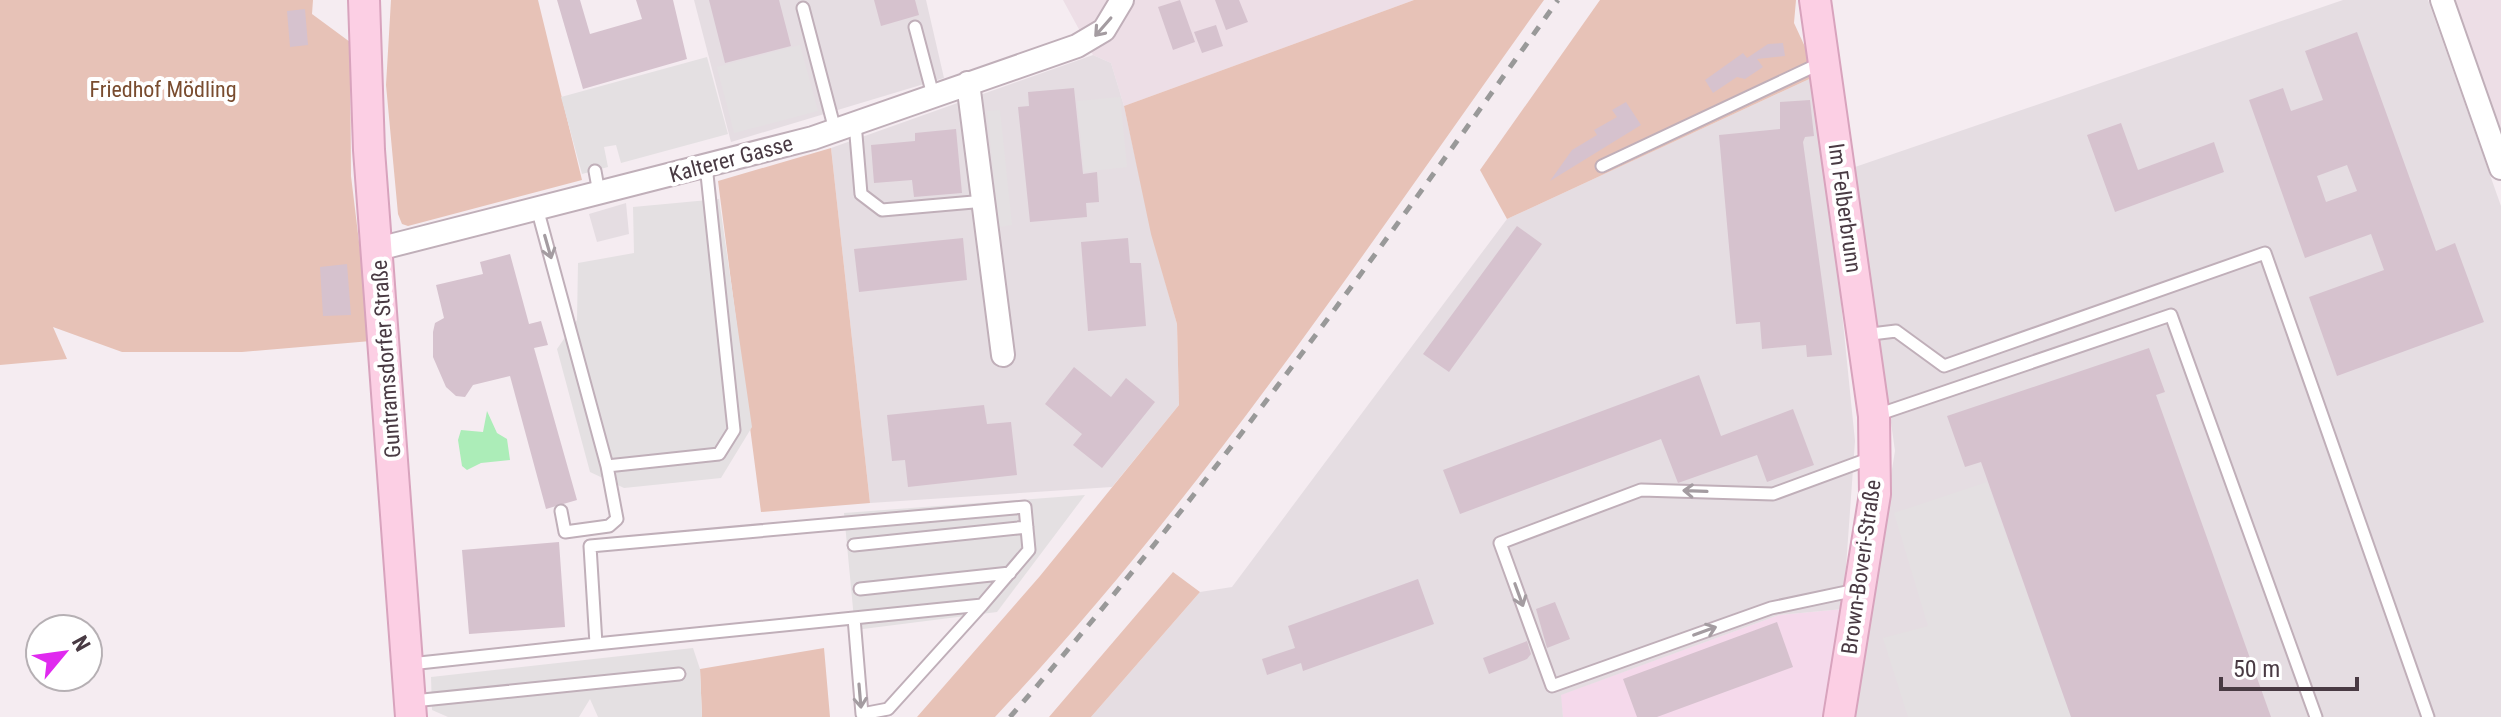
<svg xmlns="http://www.w3.org/2000/svg" width="2501" height="717" font-family="'Roboto Condensed',sans-serif">
	<style>
		.residential { fill: #eddee6 }
		.commercial { fill: #f5d9eb }
		.industrial { fill: #e5dde2 }
		.green { fill: #e7c2b7 }
		.parking { fill: #e4e0e2 }
		.water { fill: #acedb8 }
		.building { fill: #d6c2ce; fill-rule: evenodd }
		.lines { fill: none; stroke-linecap: round; stroke-linejoin: round }
		.lane-casing { stroke: #c0afb9; stroke-width: 15 }
		.street-casing { stroke: #c0afb9; stroke-width: 26 }
		.secondary-casing { stroke: #d8a3bd; stroke-width: 34 }
		.lane { stroke: #fff; stroke-width: 11 }
		.street { stroke: #fff; stroke-width: 22 }
		.secondary { stroke: #fccfe4; stroke-width: 30 }
		.rail { stroke: #999; stroke-width: 5; stroke-dasharray: 10 10; stroke-linecap: butt }
		.oneway { stroke: #a49ca1 }
		.labels { text-anchor: middle; dominant-baseline: central; stroke-width: 8; stroke-linejoin: round; paint-order: stroke }
		.park-label { font-size: 22px; fill: #794c2f; stroke: #fff }
		.street-label { font-size: 22px; fill: #493a43; stroke: #fff }
	</style>
	<rect width="100%" height="100%" fill="#f5ecf1"/>
	<path class="residential" d="M1063,0H1414L1124,106L1111,63L1093,55Z
		M2453,0H2501V132Z"/>
	<path class="commercial" d="M1843,609L1823,717H1563L1560,695L1779,615Z"/>
	<path class="industrial" d="M694,0H926L944,78L731,142Z
		M2343,0H2428L2501,206V717H1851L1895,451L1855,167Z
		M1093,55L1111,63L1124,106L1152,234L1177,324L1179,405L1112,487L870,503L831,148Z
		M1818,75L1855,441L1843,609L1779,615L1561,695L1563,717H1091L1200,592L1232,587L1507,219Z
		M626,203L629,234L597,242L589,214Z"/>
	<path class="green" d="M0,0H313L312,14L350,42L351,176L371,341L242,352H122L53,327L67,359L0,365Z
		M391,0H538L582,180L408,226L402,224L398,214L386,85Z
		M1414,0H1544C1369,244 1201,499 995,717H917L1040,576L1179,405L1177,324L1151,234L1124,106Z
		M1600,0H1796L1794,23L1818,75L1507,219L1480,170Z
		M831,148L870,503L761,512L718,181Z
		M1173,572L1200,592L1091,717H1049Z
		M824,648L830,717H702L700,669Z"/>
	<path class="parking" d="M800,45L818,111L734,133L717,67Z
		M707,57L728,134L621,163L616,145L604,147L608,167L582,174L561,97Z
		M1120,97L1127,167L1084,172L1077,101Z
		M1000,110L1012,225L999,227L987,111Z
		M719,199L752,427L721,478L624,488L590,472L557,349L577,320L578,263L634,253L633,207Z
		M1987,482L2071,717H1908L1883,638L1928,626L1894,513Z
		M1085,495L997,612L855,630L844,513Z
		M693,648L700,669L702,717H598L590,699L579,717H448L432,710L431,677Z"/>
	<path class="water" d="M487,411L497,433L507,439L510,460L481,463L467,470L462,466L458,440L461,430L483,432Z"/>
	<path class="building" d="M557,0H580L590,34L642,19L636,0H673L687,59L583,89Z
		M709,0H779L791,46L725,63Z
		M874,0H915L919,15L881,26Z
		M1180,0L1195,42L1173,50L1158,7Z
		M1215,0H1239L1248,22L1226,30Z
		M305,9L308,45L290,47L287,11Z
		M1216,25L1223,46L1202,53L1194,32Z
		M2357,32L2436,251L2455,243L2484,322L2337,376L2309,297L2384,270L2371,234L2305,258L2249,100L2283,88L2291,111L2323,100L2305,51ZM2347,165L2357,191L2326,202L2317,176Z
		M1783,43L1785,56L1757,59L1763,67L1745,79L1737,77L1713,93L1705,80L1743,53L1747,58L1768,44Z
		M1074,88L1083,174L1097,172L1099,202L1086,203L1087,217L1030,222L1018,107L1029,106L1028,92Z
		M1810,100L1814,136L1805,137L1803,142L1832,355L1807,357L1806,345L1762,349L1760,322L1736,324L1719,135L1780,129V102Z
		M1626,102L1641,125L1550,181L1572,150L1597,135L1594,130L1617,117L1612,110Z
		M2121,123L2138,170L2214,142L2224,172L2115,212L2087,135Z
		M956,129L962,193L914,197L912,180L874,183L871,145L915,141V133Z
		M1517,226L1542,244L1449,372L1423,354Z
		M963,238L967,280L859,292L854,249Z
		M1128,238L1130,263H1141L1146,326L1088,331L1081,242Z
		M510,254L529,324L541,321L548,345L534,348L577,500L546,509L510,376L473,385L465,397L456,396L446,387L433,357V332L435,323L444,318L436,285L483,274L480,262Z
		M347,264L351,315L323,316L320,267Z
		M2149,348L2165,392L2156,395L2271,717H2071L1981,462L1965,467L1947,416Z
		M1074,367L1111,397L1126,378L1155,402L1102,468L1073,445L1082,434L1045,404Z
		M1699,375L1721,436L1793,409L1814,465L1767,482L1757,455L1678,483L1661,439L1460,514L1443,470Z
		M984,405L987,424L1011,422L1017,475L908,487L905,460L892,461L887,415Z
		M559,542L565,627L469,634L462,550Z
		M1418,579L1434,624L1303,671L1301,663L1267,675L1262,659L1295,648L1288,626Z
		M1555,602L1570,639L1547,648L1536,609Z
		M1777,622L1793,667L1657,717H1637L1623,679Z
		M1527,641L1531,654L1527,659L1489,674L1483,658Z"/>
	<g class="lines">
		<defs>
			<path id="lane" d="M803,8L835,130
				M915,27L933,95
				M855,123L861,194L882,210L985,201
				M1602,166L1823,62
				M595,171L599,193
				M537,208L607,466L719,454L734,430L706,165
				M1863,335L1896,331L1944,366L2265,253L2428,717
				M1874,416L2171,315L2316,717
				M1025,507L1029,550L982,605L596,644L590,546Z
				M561,511L565,532L609,526L617,519L607,466
				M854,545L1027,527
				M860,589L1010,573
				M1856,590L1771,608L1552,686L1500,543L1641,490L1773,494L1871,458
				M854,618L862,714L888,709L982,605
				M410,664L596,644
				M413,701L679,674"/>
			<path id="street" d="M2442,0L2501,168
				M968,83L1003,355
				M378,249L813,138L1077,46L1104,30L1122,0"/>
			<path id="secondary" d="M364,0L369,150L411,717
				M1815,0L1874,416L1875,494L1839,717"/>
		</defs>
		<use href="#lane" class="lane-casing"/>
		<use href="#street" class="street-casing"/>
		<use href="#secondary" class="secondary-casing"/>
		<use href="#lane" class="lane"/>
		<use href="#street" class="street"/>
		<use href="#secondary" class="secondary"/>
		<path class="rail" d="M1010,717C1209,490 1383,245 1558,0"/>
	</g>
	<defs><path id="oneway-shaft" d="M-6 0H5M1.5-3L5.5 0L1.5 3" fill="none" stroke-width="1.6" stroke-linecap="round" stroke-linejoin="round" transform="scale(2)"/></defs>
	<g class="oneway">
		<use href="#oneway-shaft" transform="translate(1103 27) rotate(131)"/>
		<use href="#oneway-shaft" transform="translate(548 247) rotate(74)"/>
		<use href="#oneway-shaft" transform="translate(1695 491) rotate(-178)"/>
		<use href="#oneway-shaft" transform="translate(1519 595) rotate(70)"/>
		<use href="#oneway-shaft" transform="translate(1705 631) rotate(-20)"/>
		<use href="#oneway-shaft" transform="translate(860 696) rotate(85)"/>
	</g>
	<g class="labels">
		<g class="park-label">
			<text x="163" y="89">Friedhof Mödling</text>
		</g>
		<g class="street-label">
			<text transform="translate(731 159) rotate(-15)">Kalterer Gasse</text>
			<text transform="translate(1845 208) rotate(82)">Im Felberbrunn</text>
			<text transform="translate(386 359) rotate(-94)">Guntramsdorfer Straße</text>
			<text transform="translate(1861 567) rotate(-82)">Brown-Boveri-Straße</text>
		</g>
	</g>
	<g transform="translate(64 653) rotate(61)"><circle r="38" fill="#ffffff" stroke="#b6b0b4" stroke-width="2"/>
	<path d="M0-6L14 30L0 20L-14 30Z" fill="#e029ef"/>
	<text y="-12" font-size="22" font-weight="bold" text-anchor="middle" fill="#493a43">N</text>
	</g>
	<path d="M2221 677v12h136v-12" fill="none" stroke="#493a43" stroke-width="4"/>
	<text x="2233" y="677" font-size="24" fill="#493a43" stroke="#ffffff" stroke-width="6" paint-order="stroke">50 m</text>
</svg>
